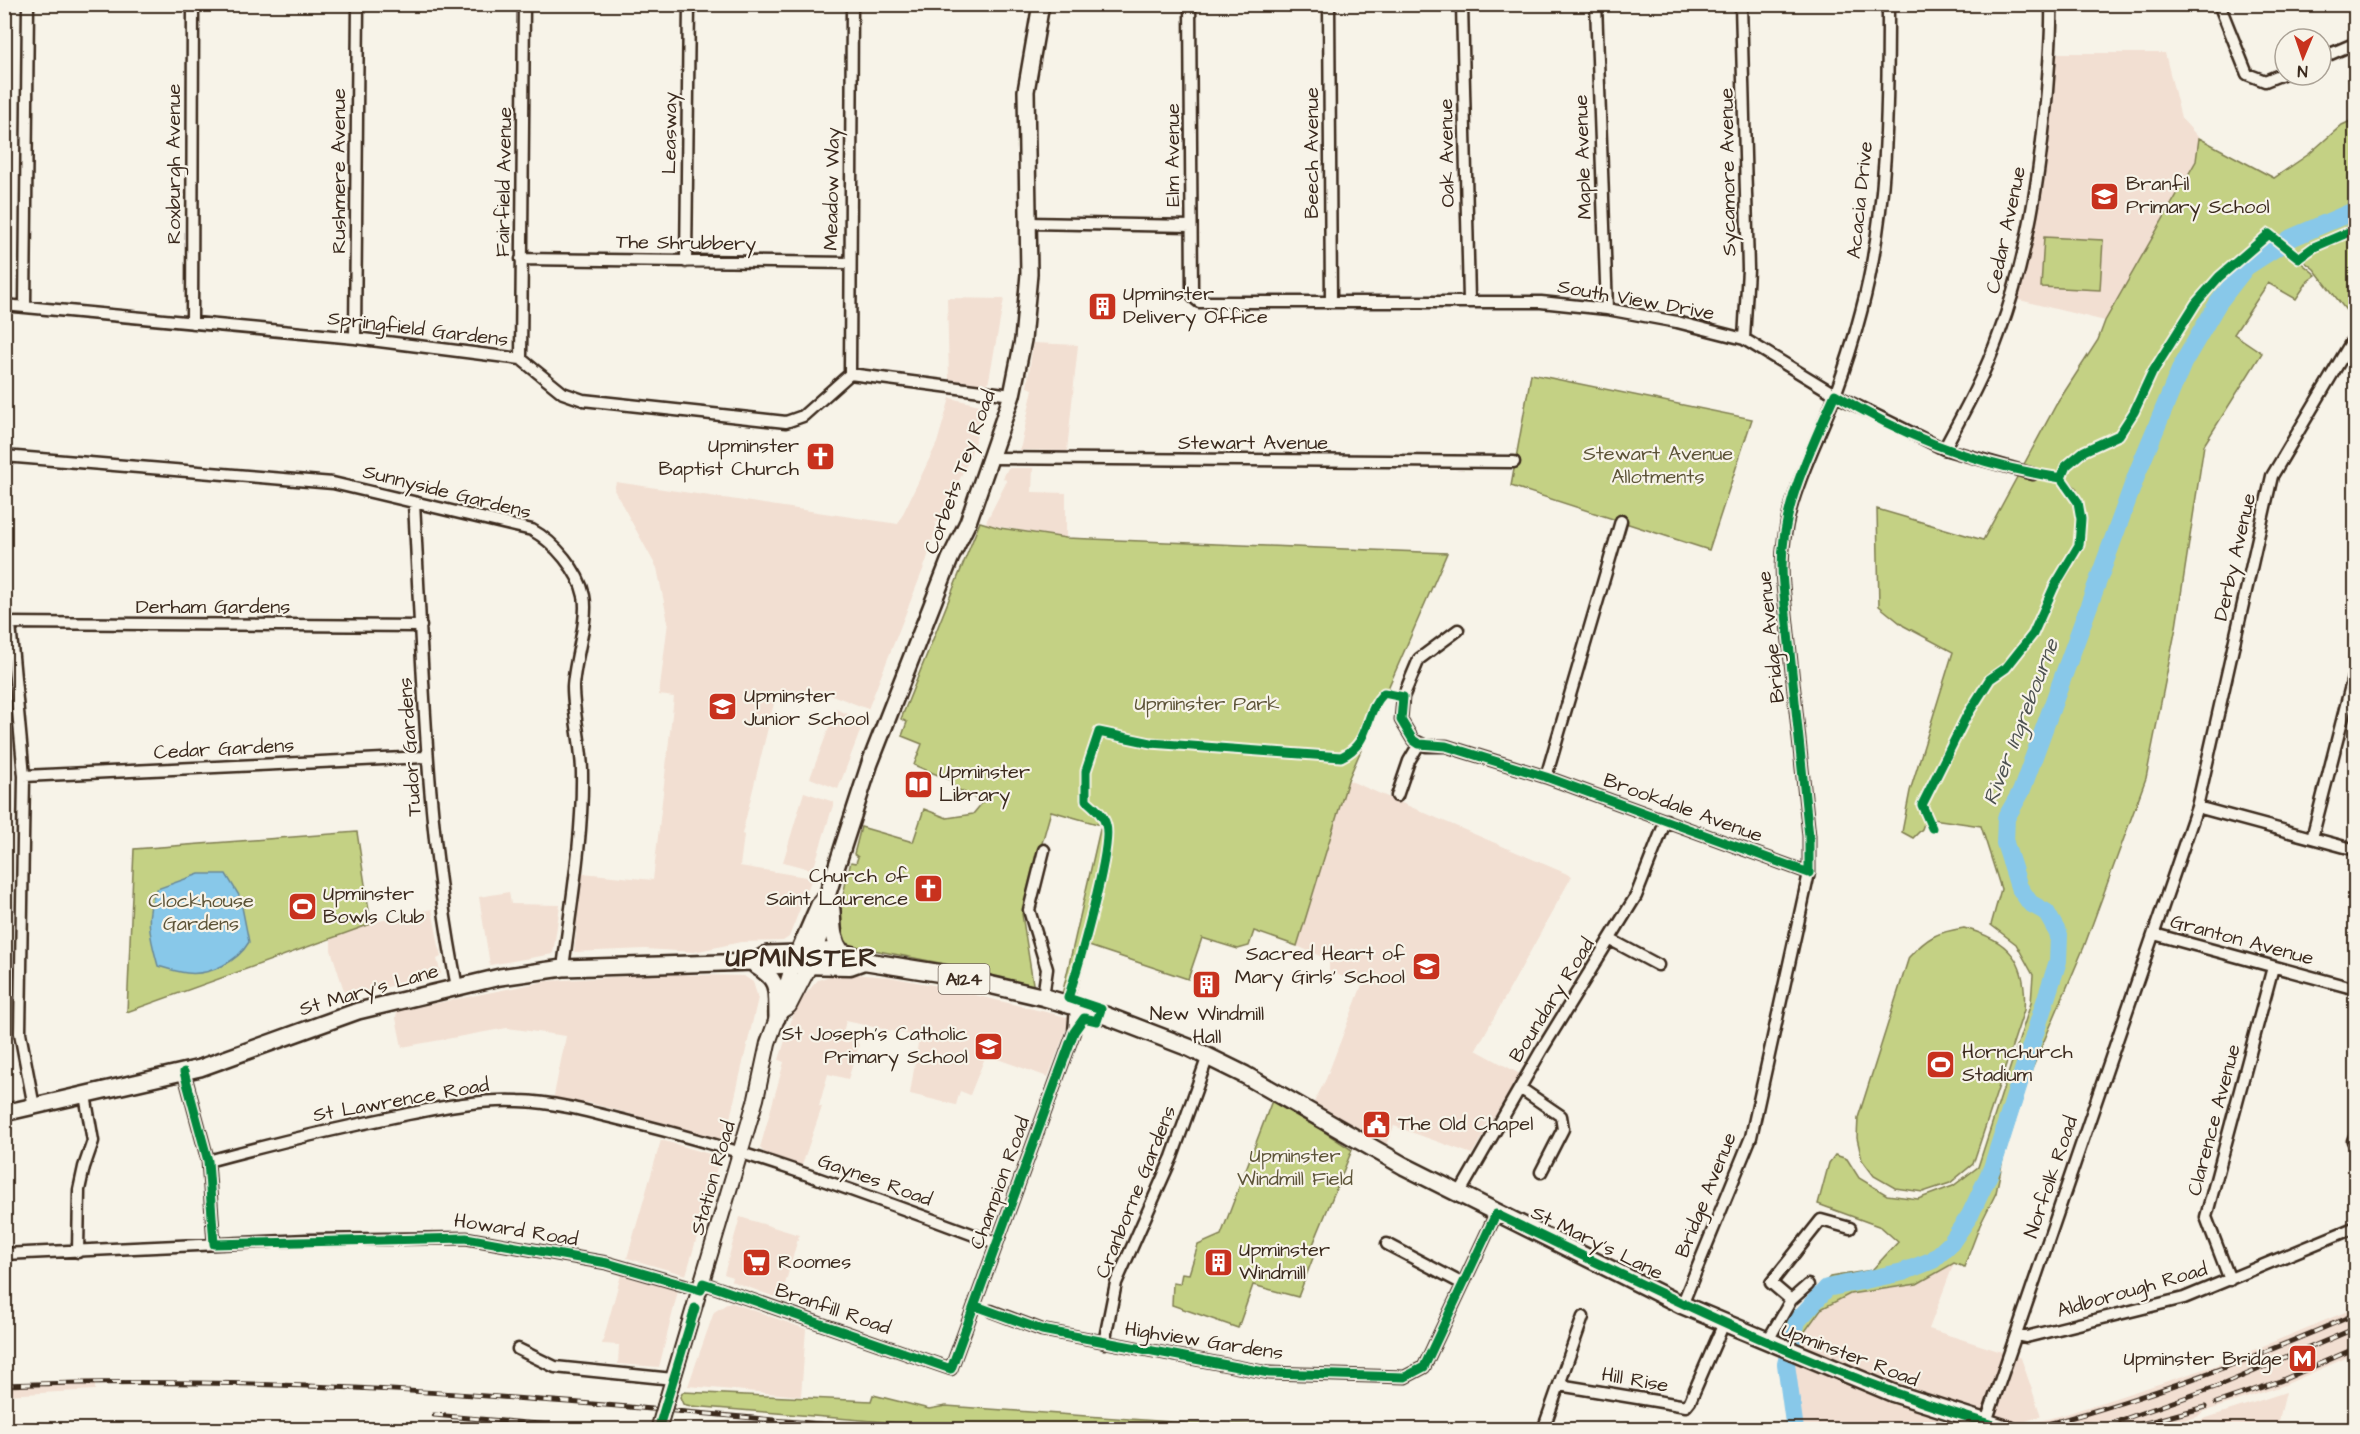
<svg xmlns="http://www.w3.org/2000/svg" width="2360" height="1434" font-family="'Architects Daughter',sans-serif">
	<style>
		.built { fill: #f2dfd2 }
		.green { fill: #c4d184; stroke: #807e51; stroke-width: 1.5; fill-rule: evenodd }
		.water { fill: #88c8e9; stroke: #698998; stroke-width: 1.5 }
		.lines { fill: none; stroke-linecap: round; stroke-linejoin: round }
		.river { stroke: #88c8e9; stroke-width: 18 }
		.minor-casing { stroke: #3b2a1e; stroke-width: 15 }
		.tertiary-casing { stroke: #3b2a1e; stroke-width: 18 }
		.secondary-casing { stroke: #3b2a1e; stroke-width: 20 }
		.primary-casing { stroke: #3b2a1e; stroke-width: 21 }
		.minor { stroke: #f7f3e8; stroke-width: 10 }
		.tertiary { stroke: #f7f3e8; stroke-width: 14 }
		.secondary { stroke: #f7f3e8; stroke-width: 15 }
		.primary { stroke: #f7f3e8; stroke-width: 16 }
		.rail-casing { stroke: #3b2a1e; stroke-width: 5 }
		.rail { stroke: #f7f3e8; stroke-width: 3; stroke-dasharray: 9; stroke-linecap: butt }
		.tertiary-bridge-casing { stroke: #3b2a1e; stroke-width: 18; stroke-linecap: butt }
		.tertiary-bridge { stroke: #f7f3e8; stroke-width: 14 }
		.cycleway-casing { stroke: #f7f3e8; stroke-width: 13 }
		.cycleway { stroke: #00873e; stroke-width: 9 }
		.labels { text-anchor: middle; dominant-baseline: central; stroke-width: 4.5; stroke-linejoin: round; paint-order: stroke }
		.shield { fill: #f7f3e8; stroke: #73665b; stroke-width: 1.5 }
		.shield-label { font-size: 18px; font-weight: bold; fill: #3b2a1e }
		.street-label { font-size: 20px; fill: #3b2a1e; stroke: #f7f3e8 }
		.poi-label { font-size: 20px; fill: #3b2a1e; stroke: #f7f3e8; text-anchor: start }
		.park-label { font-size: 20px; fill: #5d5438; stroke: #f7f3e8 }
		.water-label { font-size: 21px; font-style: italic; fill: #4e5251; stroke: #f7f3e8 }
		.district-label { font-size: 26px; font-weight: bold; letter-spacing: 1.5px; fill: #3b2a1e; stroke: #f7f3e8 }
	</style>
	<rect width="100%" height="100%" fill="#f7f3e8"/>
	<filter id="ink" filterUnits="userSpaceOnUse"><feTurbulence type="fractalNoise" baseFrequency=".0167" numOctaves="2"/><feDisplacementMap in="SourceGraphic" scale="12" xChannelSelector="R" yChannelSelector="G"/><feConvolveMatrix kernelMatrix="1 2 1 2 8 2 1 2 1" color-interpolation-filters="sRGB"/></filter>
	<g filter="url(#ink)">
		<path class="built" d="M2050,53H2165L2181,118L2199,138L2196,161L2105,321L2011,298L2023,253Z
			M947,298L1004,299L988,385L949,379Z
			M1033,343L1078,345L1067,451L1020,450L1033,389L1027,387Z
			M950,398L984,406L985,409L969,460L938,523L935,522L937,526L926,562L868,709L819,690L777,691L742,834L744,835L740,866L812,878L789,937L783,941L741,942L694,952L645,949L574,952L582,873L653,880L674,697L659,695L668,622L657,568L614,490L616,482L898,524L937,443Z
			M1008,468H1033L1032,492L1066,493V538L985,524L1007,481L1003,478Z
			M836,709L864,721L838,789L810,778Z
			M1348,780L1572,876L1476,1050L1520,1074L1472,1154L1394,1126L1386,1145L1312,1106L1326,1079L1362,985L1329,971V960L1297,946Z
			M804,792L834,802L813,870L783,862Z
			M509,892L511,904L560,905L553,954L490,965L479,897Z
			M432,909L441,957L437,959L441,974L346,997L331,950V935L345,929Z
			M838,973L890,977L933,985L1071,1018L1048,1077L986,1055L970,1095L960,1091L956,1105L910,1094L919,1037L846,1021L843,1032L852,1035L859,1045L848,1079L828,1074L819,1106L822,1107L802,1165L765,1153L760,1148L784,1062L779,1060L796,1005L818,980Z
			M663,974L744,976L753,982L758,998L725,1140L590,1103L553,1100L566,1036L507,1028L402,1047L396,1018L397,1011L547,981Z
			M661,1140L720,1157L686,1275L627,1258Z
			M740,1217L799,1235L781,1299L731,1281L732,1277L724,1274Z
			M1954,1263L1929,1329L2021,1358L2041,1416L2005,1428L1943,1409L1939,1420L1889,1429H1796L1788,1369L1801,1337L1821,1309L1850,1294L1917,1284Z
			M621,1275L678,1291L659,1367L618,1364L619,1345L602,1344Z
			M730,1302L806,1329L801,1396L688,1386L714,1312Z
			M2355,1308V1354L2282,1386L2203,1412L2197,1417L2148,1429L2005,1430L2063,1415L2217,1365Z
			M95,1380V1390L5,1395V1383Z
			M2286,1392L2277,1429H2183L2185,1425Z"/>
		<path class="green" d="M2355,119V322L2314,269L2279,242L2277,234V243L2316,275L2308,281L2296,299L2268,283L2234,334L2262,353L2204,445L2176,627L2146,778L2084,947L2030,1074L2003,1159L1996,1193L1980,1225L1964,1267L1954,1263L1917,1284L1850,1294L1821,1309L1801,1337L1788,1334L1781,1325L1830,1277L1872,1270L1898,1242L1881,1227L1818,1204L1829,1163L1835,1155L1847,1159L1859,1178L1887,1195L1918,1199L1953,1186L1978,1167L2031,1003L2033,975L2016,944L1991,925L2001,889L1981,826L1926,818L1922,829L1913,838L1902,832L1910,791L1953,652L1904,626L1879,606L1877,509L1983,540L2056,405L2098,340L2105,321L2196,161L2199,138L2274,178L2309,154L2342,125ZM2267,236C2252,259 2215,281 2196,307C2181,327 2166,350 2154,373C2143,393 2139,416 2124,435C2112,450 2078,447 2065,476L2077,489V500L2062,478L2066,466L2084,451L2119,435L2134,412L2152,373L2196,303L2219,277Z
			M2044,237L2103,240L2100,290L2041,287Z
			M1531,374L1752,419L1709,550L1511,486Z
			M980,522L1000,528L1066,538L1447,553L1348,780L1297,946L1254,931L1249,946L1238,949L1202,938L1188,979L1089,946L1074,999L1062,995L1101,825L1051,811L1022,914L1034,990L955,966L853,946C829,939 846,881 851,862L856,863L858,857L854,854L861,827L913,842L924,809L947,818L973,814L983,802L955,788L950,780L914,765L922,744L902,736L907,722L901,719Z
			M357,832L371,924L127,1012L134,849Z
			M1964,928C2009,940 2028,961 2024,1010L1973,1164L1950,1183L1923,1192L1895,1188L1874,1176L1862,1160L1857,1138L1858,1118L1909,957C1928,937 1937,932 1964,928Z
			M1273,1098L1352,1150L1312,1247L1316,1250L1298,1297L1253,1285L1238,1328L1172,1305L1173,1283L1180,1284L1182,1273L1189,1274L1198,1245L1221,1235Z
			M683,1392L871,1401L873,1395L929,1409L946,1406L1186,1423L1314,1425L1350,1429L982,1430L691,1406L683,1404L680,1397Z"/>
		<path class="water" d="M199,874H226L240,897L249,942C238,961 210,976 187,973C177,972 168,969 158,966C151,940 143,915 157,889Z"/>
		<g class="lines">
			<path class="river" d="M1795,1430L1786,1364L1797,1321L1827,1288L1903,1272L1933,1260L1951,1243L1970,1215L1992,1168L2058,961L2059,935L2046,912L2030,903L2019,887L2005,843L2006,818L2021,792L2138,471L2183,363L2218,303L2246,267L2291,238L2356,210"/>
			<defs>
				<path id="minor" d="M1190,4L1192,291L1193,297L1199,302H1541L1607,309L1677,322L1744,339L1841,398L1944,449L2033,474
					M1329,4L1331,301
					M1462,4L1469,300
					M1596,4L1607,309
					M1741,4L1748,269L1744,339
					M2219,4L2247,74L2265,81L2285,73
					M2321,58L2356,43
					M1028,223L1191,226
					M521,259L850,263
					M686,262L689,4
					M4,305L355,338L521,359L563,393L583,400L786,422L803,416L850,374L1012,395
					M25,307L28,4
					M192,323L193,4
					M355,338L358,4
					M521,359L524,4
					M850,374L852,4
					M1944,449C1964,412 1985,374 1999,334C2028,257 2040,173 2047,91C2049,63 2052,33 2051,4
					M4,456L333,483L532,530C554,542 579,571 584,596C589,620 574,661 573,687C573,715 582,744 582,773C583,837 571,904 563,968
					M991,458L1514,462
					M414,503C423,665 425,827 457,987
					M5,623L421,626
					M10,624L24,776L20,1033L34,1107
					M1458,630L1419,659L1403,697L1401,720L1413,740L1426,746H1446L1546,777L1809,873
					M24,776L425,757
					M1546,777L1621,521
					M1397,796L1409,761L1419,744
					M2197,807L2356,850
					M2312,838L2356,666
					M2154,934L2356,989
					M1611,940L1658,965
					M1043,997L1047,969L1029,910L1044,850
					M184,1072L208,1161L214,1244
					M1520,1088L1561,1116L1563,1129L1541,1172
					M2356,1134L2353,1141L2356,1146
					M208,1161C271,1144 334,1129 398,1116C438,1108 478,1099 519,1101C557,1102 594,1113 630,1122C755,1152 876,1199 996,1243
					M1459,1194L1541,1051L1636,896L1666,820
					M1387,1244L1461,1283
					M78,1252L79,1190L84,1167L93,1141L85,1095
					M4,1254L307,1240L466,1238L607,1263L701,1290
					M2230,1280L2206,1217L2273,967
					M703,1283L951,1369L1074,1032L1076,1007
					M1791,1300L1808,1285
					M1682,1305L1751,1137L1809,873V836L1783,585C1776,514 1811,458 1835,395C1845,368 1854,339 1861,312C1888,213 1888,107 1888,4
					M991,1311L1042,1330L1269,1373L1405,1377L1424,1367L1496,1214
					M2016,1335L2026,1337L2184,1298L2356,1227
					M1767,1342L1791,1300L1771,1283L1821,1220L1850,1228
					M1104,1343L1116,1283L1172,1157L1208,1056
					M518,1349L555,1367L673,1379
					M1559,1385L1686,1406L1690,1401L1724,1323
					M1986,1422L2197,807L2272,476L2356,334
					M1543,1430L1583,1317"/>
				<path id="tertiary" d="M780,1006L793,965
					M665,1406L756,1099L768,1043L777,1018L781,1011L789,1006L810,965"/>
				<path id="secondary" d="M754,962L767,954L798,953
					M811,963L828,907L826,903
					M756,966C781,981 776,991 777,1018
					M4,1113L200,1068L358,1011L500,977L563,968L754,962L767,966L793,965L819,905L827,896L870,763L950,559L968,522L1012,395L1023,340L1029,274L1026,91L1041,4"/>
				<path id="primary" d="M827,896C837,914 826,930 841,952
					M798,953C821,951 844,948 864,961
					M793,965L850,966L864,961L939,973L1043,997L1104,1015L1190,1048L1245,1075L1404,1166L1682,1305L1893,1393L2010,1430"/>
			</defs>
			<use href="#minor" class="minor-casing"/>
			<use href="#tertiary" class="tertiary-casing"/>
			<use href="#secondary" class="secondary-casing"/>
			<use href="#primary" class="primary-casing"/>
			<use href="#minor" class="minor"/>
			<use href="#tertiary" class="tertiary"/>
			<use href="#secondary" class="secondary"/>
			<use href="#primary" class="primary"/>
			<defs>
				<path id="rail" d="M4,1385C300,1373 592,1404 886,1430
					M2216,1403L2280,1381L2356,1348
					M434,1415L608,1430
					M2127,1428L2205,1407
					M2024,1430C2138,1402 2248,1361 2356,1314
					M2093,1430L2224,1384L2356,1328"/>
			</defs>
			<use href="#rail" class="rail-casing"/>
			<use href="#rail" class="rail"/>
			<defs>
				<path id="tertiary-bridge" d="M658,1430L665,1406"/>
			</defs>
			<use href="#tertiary-bridge" class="tertiary-bridge-casing"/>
			<use href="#tertiary-bridge" class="tertiary-bridge"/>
			<defs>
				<path id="cycleway" d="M2061,478L2066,466L2084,451L2119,435L2134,412L2152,373L2196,303L2219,277L2269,234L2299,258L2314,247L2356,229
					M184,1072L208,1161L214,1244L466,1238L607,1263L701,1290L703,1283L951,1369L1074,1032L1084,1018L1097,1021L1101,1009L1068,998C1077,971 1113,847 1106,825C1103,814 1094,807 1086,800V771L1099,732L1151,743L1341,757C1372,743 1363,714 1384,693L1403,697L1401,720L1413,740L1419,744L1446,746L1546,777L1809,873V836L1783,585C1776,517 1808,455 1835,394C1904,437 1981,466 2061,478L2078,502L2081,519L2079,545L2054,587L2033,634L2006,668L1990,679L1966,717L1922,805L1932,828
					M976,1306L1042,1330L1269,1373L1405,1377L1424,1367L1496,1214C1664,1295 1829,1379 2010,1430
					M658,1430L695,1308"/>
			</defs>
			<use href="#cycleway" class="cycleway-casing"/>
			<use href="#cycleway" class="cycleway"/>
		</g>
	</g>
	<defs>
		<symbol id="school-square" viewBox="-11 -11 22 22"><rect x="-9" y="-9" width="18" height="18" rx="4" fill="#c8321e" stroke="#f7f3e8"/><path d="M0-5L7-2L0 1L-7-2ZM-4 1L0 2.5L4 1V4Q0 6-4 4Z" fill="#fff"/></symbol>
		<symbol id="building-square" viewBox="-11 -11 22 22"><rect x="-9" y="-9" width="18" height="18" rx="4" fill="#c8321e" stroke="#f7f3e8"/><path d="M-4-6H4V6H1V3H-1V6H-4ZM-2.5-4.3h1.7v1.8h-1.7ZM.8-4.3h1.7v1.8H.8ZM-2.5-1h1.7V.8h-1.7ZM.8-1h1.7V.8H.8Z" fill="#fff"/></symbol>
		<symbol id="church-square" viewBox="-11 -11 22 22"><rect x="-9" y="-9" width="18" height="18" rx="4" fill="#c8321e" stroke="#f7f3e8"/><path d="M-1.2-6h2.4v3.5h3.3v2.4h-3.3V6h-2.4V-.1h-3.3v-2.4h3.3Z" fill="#fff"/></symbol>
		<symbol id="library-square" viewBox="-11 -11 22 22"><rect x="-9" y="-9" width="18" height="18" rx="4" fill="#c8321e" stroke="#f7f3e8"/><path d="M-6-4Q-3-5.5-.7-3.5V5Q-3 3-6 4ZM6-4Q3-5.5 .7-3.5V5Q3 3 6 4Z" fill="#fff"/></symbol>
		<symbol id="stadium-square" viewBox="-11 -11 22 22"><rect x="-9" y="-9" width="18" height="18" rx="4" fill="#c8321e" stroke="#f7f3e8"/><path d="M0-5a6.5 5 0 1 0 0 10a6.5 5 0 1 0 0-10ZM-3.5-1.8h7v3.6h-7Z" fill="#fff"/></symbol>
		<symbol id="civic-square" viewBox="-11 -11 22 22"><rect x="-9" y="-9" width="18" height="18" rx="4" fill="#c8321e" stroke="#f7f3e8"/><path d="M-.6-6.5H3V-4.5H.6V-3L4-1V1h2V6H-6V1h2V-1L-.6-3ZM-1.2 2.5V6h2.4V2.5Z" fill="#fff"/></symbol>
		<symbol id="supermarket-square" viewBox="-11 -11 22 22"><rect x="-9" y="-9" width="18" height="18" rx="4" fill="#c8321e" stroke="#f7f3e8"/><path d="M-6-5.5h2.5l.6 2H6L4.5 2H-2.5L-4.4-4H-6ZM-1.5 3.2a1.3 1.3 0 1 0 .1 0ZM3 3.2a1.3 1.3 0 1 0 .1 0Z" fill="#fff"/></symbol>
		<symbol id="metro-square" viewBox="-11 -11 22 22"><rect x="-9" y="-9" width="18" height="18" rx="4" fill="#c8321e" stroke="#f7f3e8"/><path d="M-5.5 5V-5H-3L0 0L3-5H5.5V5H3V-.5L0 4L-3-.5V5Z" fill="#fff"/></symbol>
	</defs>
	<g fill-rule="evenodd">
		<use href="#school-square" x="2088" y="180" width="33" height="33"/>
		<use href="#building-square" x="1086" y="290" width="33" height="33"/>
		<use href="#church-square" x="804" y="440" width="33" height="33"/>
		<use href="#school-square" x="706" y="690" width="33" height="33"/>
		<use href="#library-square" x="902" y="768" width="33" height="33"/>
		<use href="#church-square" x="912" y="872" width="33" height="33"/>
		<use href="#stadium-square" x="286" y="890" width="33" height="33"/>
		<use href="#school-square" x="1410" y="950" width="33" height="33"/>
		<use href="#building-square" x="1190" y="968" width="33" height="33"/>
		<use href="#school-square" x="972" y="1030" width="33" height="33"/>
		<use href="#stadium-square" x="1924" y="1048" width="33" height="33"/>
		<use href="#civic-square" x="1360" y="1108" width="33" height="33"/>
		<use href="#supermarket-square" x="740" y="1246" width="33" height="33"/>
		<use href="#building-square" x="1202" y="1246" width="33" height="33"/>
		<use href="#metro-square" x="2286" y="1342" width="33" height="33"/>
	</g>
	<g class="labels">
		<rect class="shield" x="938.5" y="964" width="51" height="30" rx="4.5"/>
		<g class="shield-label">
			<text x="964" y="979">A124</text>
		</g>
		<g class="street-label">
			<text transform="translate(670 133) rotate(-89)">Leasway</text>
			<text transform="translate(1312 153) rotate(-90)">Beech Avenue</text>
			<text transform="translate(1447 153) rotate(-91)">Oak Avenue</text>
			<text transform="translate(1173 155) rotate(-90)">Elm Avenue</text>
			<text transform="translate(1583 157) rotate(-92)">Maple Avenue</text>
			<text transform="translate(174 164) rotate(-90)">Roxburgh Avenue</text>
			<text transform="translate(339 171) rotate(-90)">Rushmere Avenue</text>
			<text transform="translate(1728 172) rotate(-91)">Sycamore Avenue</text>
			<text transform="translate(504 182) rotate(-89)">Fairfield Avenue</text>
			<text transform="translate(832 189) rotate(-89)">Meadow Way</text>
			<text transform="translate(1860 200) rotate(-84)">Acacia Drive</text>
			<text transform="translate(2006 230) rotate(-78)">Cedar Avenue</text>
			<text transform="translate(686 243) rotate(1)">The Shrubbery</text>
			<text transform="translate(1636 300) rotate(10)">South View Drive</text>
			<text transform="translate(418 329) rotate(7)">Springfield Gardens</text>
			<text x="1253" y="443">Stewart Avenue</text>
			<text transform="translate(960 472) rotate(-70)">Corbets Tey Road</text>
			<text transform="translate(447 492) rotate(14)">Sunnyside Gardens</text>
			<text transform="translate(2235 557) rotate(-77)">Derby Avenue</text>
			<text x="213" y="607">Derham Gardens</text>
			<text transform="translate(1771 637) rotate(-96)">Bridge Avenue</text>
			<text transform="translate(410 747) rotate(-94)">Tudor Gardens</text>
			<text transform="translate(224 749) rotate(-3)">Cedar Gardens</text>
			<text transform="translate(1683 808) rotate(20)">Brookdale Avenue</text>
			<text transform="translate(2242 940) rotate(15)">Granton Avenue</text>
			<text transform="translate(369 990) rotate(-16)">St Mary's Lane</text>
			<text transform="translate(1552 1000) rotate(-58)">Boundary Road</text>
			<text transform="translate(401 1100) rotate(-10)">St Lawrence Road</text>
			<text transform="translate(2214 1120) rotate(-75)">Clarence Avenue</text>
			<text transform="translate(2051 1177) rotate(-71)">Norfolk Road</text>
			<text transform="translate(713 1178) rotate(-74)">Station Road</text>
			<text transform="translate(875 1180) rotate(20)">Gaynes Road</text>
			<text transform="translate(1000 1183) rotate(-70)">Champion Road</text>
			<text transform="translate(1136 1192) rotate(-68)">Cranborne Gardens</text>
			<text transform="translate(1706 1195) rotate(-68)">Bridge Avenue</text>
			<text transform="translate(516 1230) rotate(9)">Howard Road</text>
			<text transform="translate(1597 1243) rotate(26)">St Mary's Lane</text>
			<text transform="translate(2132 1290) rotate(-16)">Aldborough Road</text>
			<text transform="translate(833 1309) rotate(19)">Branfill Road</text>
			<text transform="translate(1204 1341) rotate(9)">Highview Gardens</text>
			<text transform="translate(1850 1355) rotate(21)">Upminster Road</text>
			<text transform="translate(1635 1380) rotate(10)">Hill Rise</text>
		</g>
		<g class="poi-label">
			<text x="2126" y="184">Branfil<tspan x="2126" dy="23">Primary School</tspan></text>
			<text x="1123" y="294">Upminster<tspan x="1123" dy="23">Delivery Office</tspan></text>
			<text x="799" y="446" text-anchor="end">Upminster<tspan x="799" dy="23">Baptist Church</tspan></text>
			<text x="744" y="696">Upminster<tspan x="744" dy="23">Junior School</tspan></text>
			<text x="939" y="772">Upminster<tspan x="939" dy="23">Library</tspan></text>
			<text x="908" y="876" text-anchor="end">Church of<tspan x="908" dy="23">Saint Laurence</tspan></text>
			<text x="323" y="894">Upminster<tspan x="323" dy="23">Bowls Club</tspan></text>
			<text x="1405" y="954" text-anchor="end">Sacred Heart of<tspan x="1405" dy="23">Mary Girls' School</tspan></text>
			<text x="1207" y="1014" text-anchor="middle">New Windmill<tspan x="1207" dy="23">Hall</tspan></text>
			<text x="968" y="1034" text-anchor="end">St Joseph's Catholic<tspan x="968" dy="23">Primary School</tspan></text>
			<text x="1962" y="1052">Hornchurch<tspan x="1962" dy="23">Stadium</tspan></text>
			<text x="1398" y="1124">The Old Chapel</text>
			<text x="1239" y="1250">Upminster<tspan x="1239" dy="23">Windmill</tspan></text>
			<text x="778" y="1262">Roomes</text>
			<text x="2282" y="1359" text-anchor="end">Upminster Bridge</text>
		</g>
		<g class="park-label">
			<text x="1658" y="454">Stewart Avenue<tspan x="1658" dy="23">Allotments</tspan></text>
			<text x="1207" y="704">Upminster Park</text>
			<text x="201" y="901">Clockhouse<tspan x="201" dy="23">Gardens</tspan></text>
			<text x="1295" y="1156">Upminster<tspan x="1295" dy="23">Windmill Field</tspan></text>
		</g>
		<g class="water-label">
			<text transform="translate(2021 722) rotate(-69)">River Ingrebourne</text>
		</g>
		<g class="district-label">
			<text x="802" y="958">UPMINSTER</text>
		</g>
	</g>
	<rect width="2360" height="1434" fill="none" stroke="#f7f3e8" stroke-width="24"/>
	<rect x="12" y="12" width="2336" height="1410" fill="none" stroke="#3b2a1e" stroke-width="2" filter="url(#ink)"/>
	<g transform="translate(2303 57) rotate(182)"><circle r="28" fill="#f7f3e8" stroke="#aca397" stroke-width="1.5"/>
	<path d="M0-4.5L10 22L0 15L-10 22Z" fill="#c8321e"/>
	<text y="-9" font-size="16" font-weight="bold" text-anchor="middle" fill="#3b2a1e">N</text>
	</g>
</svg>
